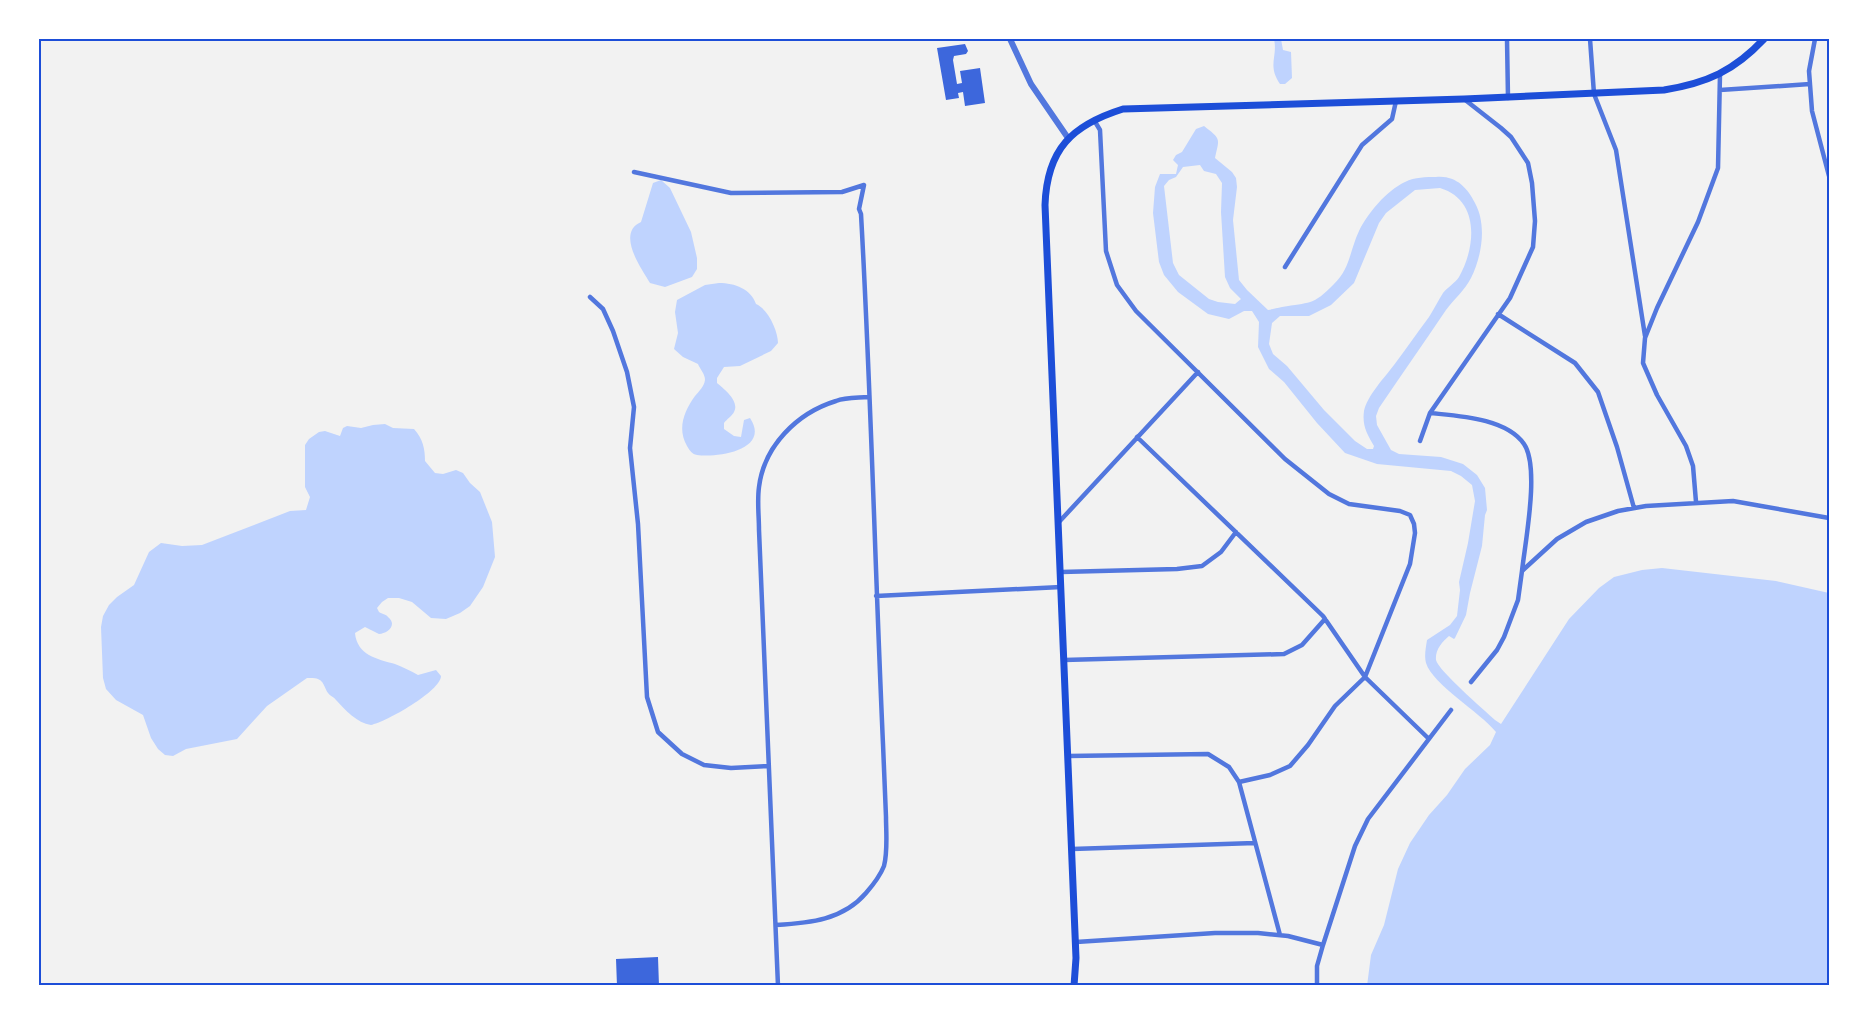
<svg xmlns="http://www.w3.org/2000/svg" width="1868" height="1025" font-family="Cabin,sans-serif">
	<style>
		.water { fill: #bfd3fe; fill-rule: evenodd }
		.building { fill: #3d67dc }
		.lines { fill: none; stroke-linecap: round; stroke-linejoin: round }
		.minor { stroke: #5277de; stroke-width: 4.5 }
		.tertiary { stroke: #5277de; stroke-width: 6 }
		.secondary { stroke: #1d4ed8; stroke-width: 7 }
		.neatline { fill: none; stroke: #1d4ed8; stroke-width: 2 }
	</style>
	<rect width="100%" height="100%" fill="#f2f2f2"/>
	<path class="water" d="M1274,39H1281L1283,50L1291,52L1292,78L1285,84H1280C1267,65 1278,57 1274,39Z
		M1204,126C1222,140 1219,138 1215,158L1232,172L1236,178L1237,187L1233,220L1239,280L1247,290L1268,310C1273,309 1277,308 1282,307C1309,302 1313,306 1334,284C1350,269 1350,250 1359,231C1368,213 1386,191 1405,182C1415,177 1426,177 1436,177C1455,175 1467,187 1475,203C1487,225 1482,256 1471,278C1465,290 1454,299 1446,310C1424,343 1401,375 1379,408L1376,416L1377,425L1391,450L1399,454L1441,457L1463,464L1477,475L1485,488L1487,510L1485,515L1482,546L1470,593L1466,615L1455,638L1454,639L1449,636C1442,642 1435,650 1436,660C1438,670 1484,710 1495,720L1501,724L1569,619L1599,588L1614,577L1642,570L1662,568L1776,581L1829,593V986H1367L1371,955L1384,925L1398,869L1410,843L1429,815L1447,795L1465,769L1490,745L1496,732C1480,712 1433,685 1426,663C1424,656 1426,647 1427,640L1450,625L1457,616L1460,590L1459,582L1468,543L1475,501L1472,485L1461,476L1451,471L1377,464L1345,453L1317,423L1284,382L1269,369L1258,347L1259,322L1252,311H1244L1229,319L1208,314L1178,292L1164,275L1159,262L1153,213L1155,187L1160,174H1176L1178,165L1173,160L1176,155L1182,152L1196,129ZM1200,165L1204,171L1216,174L1222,183L1221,212L1225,277L1230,288L1241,299L1235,304L1218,302L1209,299L1179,275L1173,263L1164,186L1169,180L1176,177L1183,167ZM1440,188C1480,200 1476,247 1459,277C1455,283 1448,287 1443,293C1438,301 1434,309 1429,317C1417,333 1406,349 1394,365C1385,377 1367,396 1364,411C1362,426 1367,434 1374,446L1373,449H1367L1355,441L1324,410L1287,366L1273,354L1269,344L1272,323L1280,316H1309L1331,305L1354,283L1379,223L1386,213L1415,190Z
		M661,180L670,188L691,232L697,258V269L692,277L665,287L650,283C641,268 616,233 641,222L653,183Z
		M719,283C735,283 751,289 756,304C768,309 778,331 778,343L771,351L740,366L724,367L717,378V383C724,389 740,401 734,412C732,416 727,419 724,423V429L734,436L741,437L744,420L750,418C771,450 718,458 697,455C692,454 690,451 687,446C677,429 684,411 695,396C699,391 704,387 705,380C705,374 700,369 698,364L683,357L674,349L678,333L675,312L677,300L705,285Z
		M385,424L393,428L414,429C423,439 425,449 425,461L435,473L443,474L456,470L463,473L470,483L480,492L492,522L495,557L483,587L470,606L460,613L446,619L431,618L412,602L399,598H388L382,602L377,608L379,612C382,614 386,614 388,617C398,625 387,634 379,634L365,627L355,633C357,655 377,659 395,664C403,667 411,671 418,675L436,670L441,676C441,691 386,722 371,725C357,723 345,710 336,700C334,697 330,696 328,693C322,683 324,677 307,678L267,706L237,739L186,749L173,756L165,755L158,749L151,738L143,715L116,700L106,689L103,678L101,627L103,616L109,605L117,597L134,585L149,552L161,543L182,546L202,545L290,511L306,510L310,497L305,487V445L309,439L319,432L325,431L340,436L343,428L347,426L361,428L373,425Z"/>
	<path class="building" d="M965,44L968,51L966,54L954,56L953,60L957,84L962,83L960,71L980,68L985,103L965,106L963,92L958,93L959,98L946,100L937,48Z
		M658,957L659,986H617L616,959Z"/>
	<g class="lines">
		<path class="minor" d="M1507,39L1508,98
			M1590,39L1594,94L1616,150L1645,336
			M1815,39L1809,71L1812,111L1829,176
			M1720,90L1810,84
			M1094,120L1100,130L1106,251L1117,285L1136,311L1285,459L1329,494L1349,504L1400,511L1410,515L1414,524L1415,533L1410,564L1365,677L1335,706L1308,745L1290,766L1270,775L1239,782
			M634,172L731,193L842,192L864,185L859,209L861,214C871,391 875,568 883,744C884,769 885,793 886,817C886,832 888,851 884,866C880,876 873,885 866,893C843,920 810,923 776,925
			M1285,267L1362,145L1392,119L1396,101
			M590,297L603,309L613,331L627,372L634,407L630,448L638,524L647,697L658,732L682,754L704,765L731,768L768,766
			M1498,314L1575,363L1598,392L1617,447L1634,508
			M1430,413C1458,416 1506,418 1524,444C1540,467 1525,543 1522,571
			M1137,437L1323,616L1365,677L1429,739
			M1420,441L1430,413L1510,298L1533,247L1535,221L1532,183L1528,163L1511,137L1501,128L1464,99
			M1696,502L1693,466L1686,446L1657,395L1643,363L1645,338L1657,308L1698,222L1718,168L1720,74
			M1059,522L1198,372
			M1061,572L1177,569L1202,566L1221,552L1236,532
			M876,596L1061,587
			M1064,660L1284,654L1302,645L1325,619
			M1471,682L1497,650L1504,637L1518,600L1522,571L1557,539L1586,522L1618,511L1646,506L1733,501L1829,518
			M1068,756L1208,754L1229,767L1239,782L1280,935
			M1072,849L1255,843
			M1076,942L1215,933H1258L1288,936L1323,945
			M778,986L759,530C759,516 757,501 759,487C764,446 797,413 836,401C846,397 858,398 868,397
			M1317,986V966L1323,945L1355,846L1368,819L1451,710"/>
		<path class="tertiary" d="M1010,39L1031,84L1068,138"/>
		<path class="secondary" d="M1074,986L1076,958L1045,205C1047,149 1072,125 1123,109L1464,99L1664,90C1707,83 1734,71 1764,39"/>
	</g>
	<rect width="1868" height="1025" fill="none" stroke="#ffffff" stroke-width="81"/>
	<rect x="40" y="40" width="1788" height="944" class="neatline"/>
</svg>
